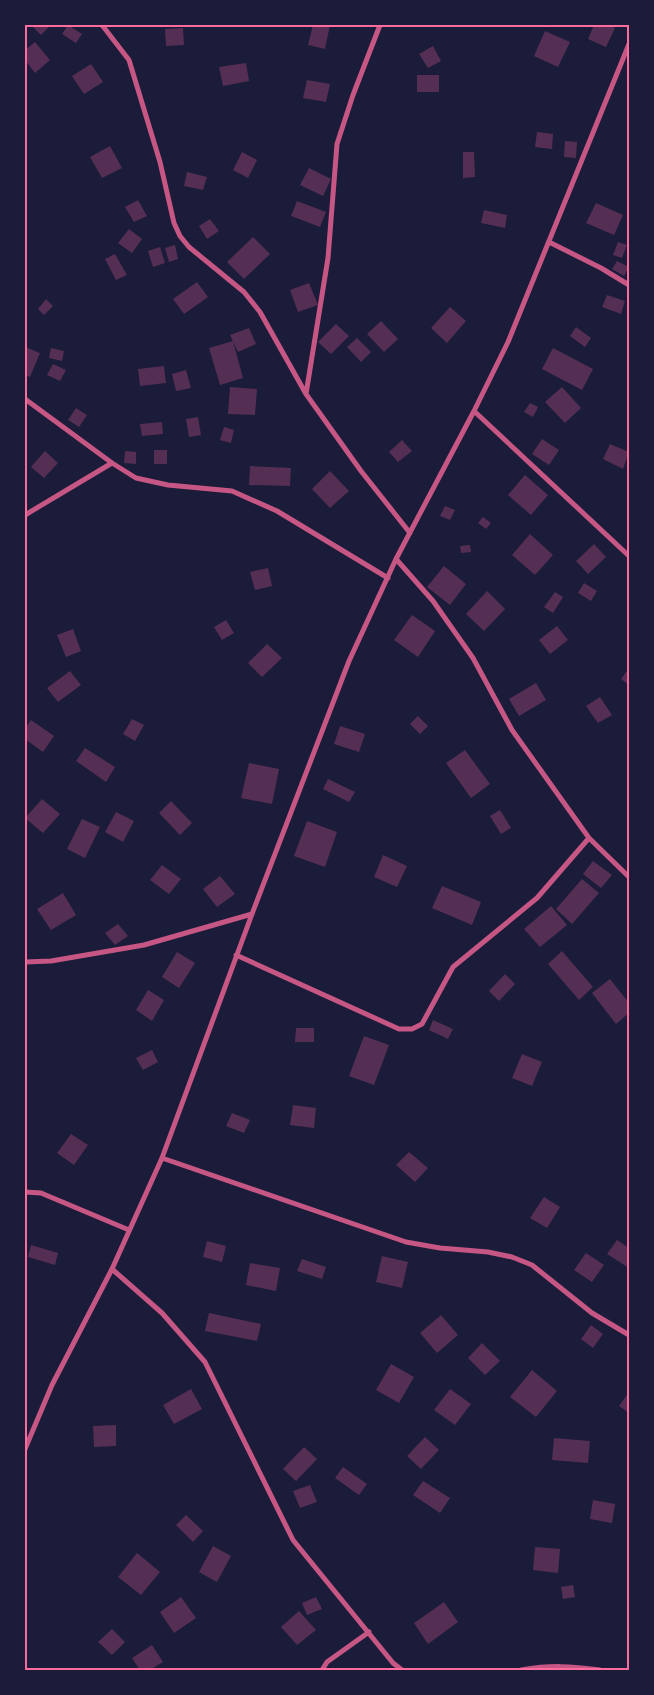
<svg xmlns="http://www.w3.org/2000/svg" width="654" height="1695" font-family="Cabin,sans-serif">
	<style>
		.building { fill: #542f53 }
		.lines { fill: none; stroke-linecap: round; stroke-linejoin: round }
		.minor { stroke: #c65784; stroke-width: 5 }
		.neatline { fill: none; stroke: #ff6b9d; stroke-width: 2 }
	</style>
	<rect width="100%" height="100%" fill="#1b1b3a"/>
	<path class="building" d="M31,25H47L49,27L41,35Z
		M68,25L82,34L76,43L62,34Z
		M313,25H330L325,49L308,45Z
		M594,25H608L615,28L606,47L588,39Z
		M183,28L184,45L166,46L165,29Z
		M545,31L570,42L558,67L534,56Z
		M35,42L50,60L35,73L25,60V50Z
		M433,46L441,61L428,68L419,54Z
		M246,63L249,81L223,86L219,67Z
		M91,64L103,82L84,94L72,76Z
		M417,75H439V92H417Z
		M307,80L330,84L326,102L303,98Z
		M537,132L553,134L552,149L535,147Z
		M565,141L577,142L576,158L564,157Z
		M110,146L122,168L102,178L90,157Z
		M242,152L257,160L248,178L233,170Z
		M463,152H474L475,177L463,178Z
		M309,168L331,179L323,196L300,185Z
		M187,172L207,177L203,190L184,186Z
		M138,200L147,216L134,222L125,207Z
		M297,201L326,212L320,227L291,216Z
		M596,203L623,215L614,235L586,223Z
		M484,210L507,215L505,228L481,223Z
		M210,219L219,231L207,239L199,226Z
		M129,229L142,239L132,253L118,243Z
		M253,237L270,254L244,279L227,262Z
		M618,242L627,245L622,258L613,255Z
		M175,245L178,259L169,262L165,248Z
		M160,247L165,263L153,267L148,251Z
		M115,254L127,275L116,280L105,259Z
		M617,261L629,267L624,276L612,269Z
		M197,282L208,297L184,314L173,299Z
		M309,283L318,305L298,312L290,290Z
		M607,295L625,301L621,314L602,307Z
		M46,299L53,306L44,315L38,309Z
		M450,307L466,321L447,343L431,328Z
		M381,321L398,339L384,352L367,334Z
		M336,324L349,336L331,354L318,342Z
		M576,327L591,338L585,347L570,336Z
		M249,328L256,344L238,352L230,335Z
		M357,338L371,352L361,362L347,347Z
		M233,341L243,378L220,385L209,348Z
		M25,347L40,353L30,377L25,375Z
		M51,348L64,351L62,361L49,358Z
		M553,348L593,369L582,390L542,369Z
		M53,364L66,370L60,381L47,375Z
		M164,366L166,383L140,386L138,369Z
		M186,370L191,388L176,391L172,374Z
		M230,387L257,389L255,415L228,414Z
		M562,387L581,408L565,423L545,402Z
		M530,403L538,407L533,417L524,412Z
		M76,408L87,415L79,427L68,420Z
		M198,417L201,435L189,437L186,419Z
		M162,422L163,434L142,436L140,424Z
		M224,427L234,430L231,443L220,440Z
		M542,439L559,450L549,465L532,454Z
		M402,440L412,451L398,462L389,452Z
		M610,444L629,452L623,469L603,459Z
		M154,450H167V464H154Z
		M45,451L58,463L44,478L31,467Z
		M125,451L136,452V464L124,463Z
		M250,466L291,468L290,486L249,485Z
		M330,471L349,491L330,508L312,489Z
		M525,475L548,495L531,515L508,495Z
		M445,506L455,510L450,520L440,516Z
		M483,517L491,523L486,529L478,523Z
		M530,534L553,555L535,575L512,555Z
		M594,544L606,557L588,574L576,561Z
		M470,545L471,552L461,553L460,546Z
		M444,566L466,584L450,605L427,587Z
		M268,568L272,586L255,590L250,572Z
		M584,583L597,591L591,601L578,593Z
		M487,591L505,609L484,631L466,614Z
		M555,592L563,597L553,613L544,607Z
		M412,615L435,631L418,657L394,640Z
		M226,620L234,633L222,640L214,627Z
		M557,626L568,640L550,654L539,640Z
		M73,629L81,651L66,657L57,635Z
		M267,644L282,658L262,677L248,663Z
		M629,668V685L621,679Z
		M70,671L81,685L58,702L47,688Z
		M536,683L546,700L519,716L509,699Z
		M600,697L612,715L598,723L586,706Z
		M418,716L428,726L420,734L410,724Z
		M132,719L144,725L135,741L123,734Z
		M31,720L54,736L43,752L25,739V729Z
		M340,726L365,734L359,752L334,744Z
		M85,748L115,767L106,782L76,761Z
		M465,750L490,784L471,798L446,763Z
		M249,763L279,769L272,804L241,798Z
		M328,779L355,792L349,802L323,789Z
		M42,799L60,814L43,833L25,818Z
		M171,801L192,823L180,835L159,813Z
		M500,810L511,828L501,834L490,816Z
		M116,812L134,821L123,842L105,832Z
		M82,819L100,827L85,858L67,849Z
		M307,821L337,832L325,867L294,856Z
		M383,855L407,866L397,887L374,877Z
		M593,861L612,875L601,888L583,874Z
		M162,865L181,879L169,894L150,880Z
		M220,876L235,894L217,907L203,889Z
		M582,879L599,893L572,924L556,909Z
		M442,886L481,902L472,925L432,908Z
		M63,893L76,915L51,930L37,909Z
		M551,906L567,925L540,947L524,929Z
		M118,924L128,936L115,945L105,933Z
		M562,951L593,987L579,1000L548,964Z
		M177,952L195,963L179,988L162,977Z
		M505,974L515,984L499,1001L489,991Z
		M610,979L629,1003V1013L616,1024L592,993Z
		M148,990L164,1000L152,1021L136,1010Z
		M433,1020L453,1029L448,1039L429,1030Z
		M296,1028H314V1042H295Z
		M364,1036L389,1045L374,1085L349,1076Z
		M152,1050L158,1062L143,1070L136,1058Z
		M522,1054L542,1062L532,1086L512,1078Z
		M293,1105L316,1108L314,1128L290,1125Z
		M232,1113L250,1120L244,1133L226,1126Z
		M71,1134L88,1145L74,1165L57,1153Z
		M409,1152L428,1168L415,1182L396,1165Z
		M544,1197L560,1207L547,1228L530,1218Z
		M617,1240L629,1248V1268L607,1254Z
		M207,1241L226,1246L222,1262L203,1257Z
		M31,1245L58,1253L55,1265L28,1257Z
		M586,1253L604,1265L592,1282L574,1270Z
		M382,1256L408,1262L402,1288L376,1282Z
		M302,1259L326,1267L322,1279L297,1271Z
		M250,1263L280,1268L276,1291L246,1285Z
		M209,1313L261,1324L257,1341L205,1331Z
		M441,1315L458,1335L437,1353L420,1333Z
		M591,1325L603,1334L593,1348L581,1339Z
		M482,1343L500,1361L485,1375L468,1358Z
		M391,1364L414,1377L399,1403L376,1390Z
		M532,1370L557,1391L536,1417L510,1397Z
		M191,1389L202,1409L174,1424L163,1405Z
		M450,1389L471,1404L455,1425L434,1410Z
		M629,1392V1413L619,1406Z
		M116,1425V1446L94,1447L93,1426Z
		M425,1437L439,1450L421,1469L407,1456Z
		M554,1438L590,1441L588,1463L552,1460Z
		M304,1447L317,1459L296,1481L283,1469Z
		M343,1467L367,1484L359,1495L335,1478Z
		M423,1481L450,1498L440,1513L413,1495Z
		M310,1485L317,1502L300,1508L293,1491Z
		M593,1500L615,1504L612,1523L590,1519Z
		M186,1515L203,1531L193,1542L176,1525Z
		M213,1546L231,1556L217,1582L199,1572Z
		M535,1547L560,1549L558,1573L533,1570Z
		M137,1553L160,1572L141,1595L118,1577Z
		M573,1585L575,1597L563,1599L561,1587Z
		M181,1597L196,1618L174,1633L160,1612Z
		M316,1597L322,1609L307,1615L302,1603Z
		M444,1602L458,1622L428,1644L414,1623Z
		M299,1611L316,1630L297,1645L281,1627Z
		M112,1629L125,1642L112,1655L98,1642Z
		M152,1645L163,1662L150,1670H140L132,1658Z"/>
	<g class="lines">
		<path class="minor" d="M102,25L129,60L160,162L174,223L180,236L189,247L244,292L260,312L306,394L361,471L410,533
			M549,242L601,268L629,285
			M306,394L328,258L337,144L353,95L380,25
			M25,399L112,463L136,478L168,485L232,491L277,511L388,578
			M474,411L629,556
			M25,515L112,463
			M396,559L433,601L473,658L512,730L589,838L629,877
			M236,955L399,1029H412L422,1024L453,967L537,898L589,838
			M25,962L51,961L144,945L252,914
			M162,1158L406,1242L440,1248L488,1252L512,1257L532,1265L592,1313L629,1335
			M25,1192L41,1193L129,1230
			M112,1269L162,1313L205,1362L293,1540L393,1663L402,1670
			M25,1449L52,1385L112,1269L162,1158L252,914L349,661L396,559L474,411L508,342L629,44
			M322,1670L327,1662L369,1632
			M521,1670C550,1665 571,1666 600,1670"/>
	</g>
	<rect width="654" height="1695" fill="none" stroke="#1b1b3a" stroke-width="52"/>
	<rect x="26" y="26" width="602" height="1643" class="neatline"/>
</svg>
